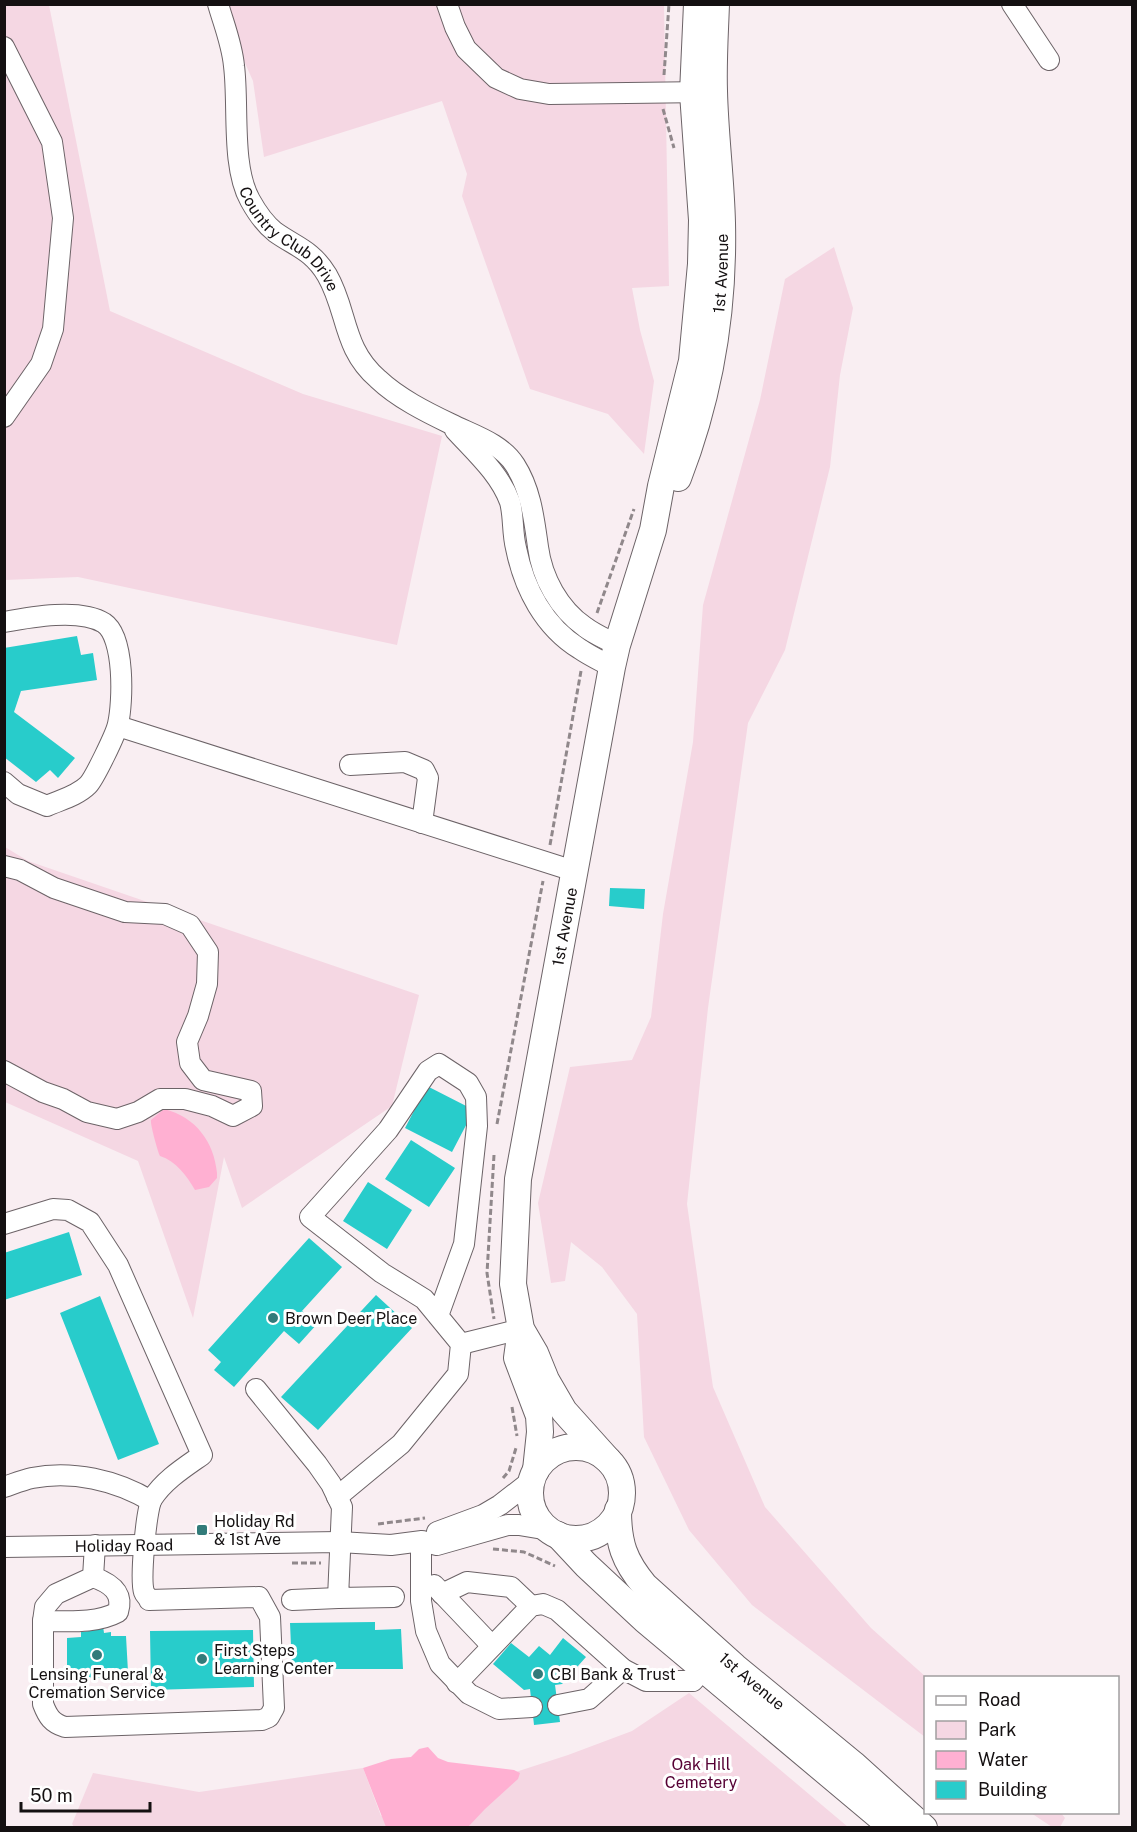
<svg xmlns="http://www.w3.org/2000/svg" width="1137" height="1832" font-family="'Public Sans',sans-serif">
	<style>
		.green { fill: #f5d7e3 }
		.water { fill: #ffb0d2 }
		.building { fill: #28cccb }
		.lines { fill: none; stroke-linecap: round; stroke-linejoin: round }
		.minor-casing { stroke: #6c6367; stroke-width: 22 }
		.major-casing { stroke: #6c6367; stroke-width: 28 }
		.path { stroke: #90888b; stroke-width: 3; stroke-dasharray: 6 3; stroke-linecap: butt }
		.minor { stroke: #fff; stroke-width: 20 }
		.major { stroke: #fff; stroke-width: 26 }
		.poi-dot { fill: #327b7a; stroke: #fff; stroke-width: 2 }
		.labels { text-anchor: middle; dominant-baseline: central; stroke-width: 6; stroke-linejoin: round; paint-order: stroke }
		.street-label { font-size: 16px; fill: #141011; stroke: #fff }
		.poi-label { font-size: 16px; fill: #141011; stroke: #fff; text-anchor: start }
		.park-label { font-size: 16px; fill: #560034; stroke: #fff }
	</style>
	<rect width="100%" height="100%" fill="#f9eef2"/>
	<path class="green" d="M4,5H49L110,311L303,394L442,436L397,645L78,577L5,580Z
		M219,5H664L669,286L632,288L640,330L654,381L644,454L608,414L530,389L462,196L467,174L442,101L264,157L253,81Z
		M834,247L853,308L840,375L830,467L785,650L748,723L708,1008L687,1204L713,1387L765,1507L871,1628L926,1677L925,1737L752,1605L689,1530L644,1437L637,1314L602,1267L571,1242L565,1281L551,1283L538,1203L570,1067L632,1060L651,1017L663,914L693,742L703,605L760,400L785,279Z
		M5,847L28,861L419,995L392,1106L242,1208L224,1157L193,1318L138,1161L5,1102Z
		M689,1693L848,1827L75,1828L72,1824L93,1773L199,1792L363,1768L381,1816L568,1755L632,1731Z
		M1031,1813H1061L1065,1818L1060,1827H1052Z"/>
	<path class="water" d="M164,1109C196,1117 214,1142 217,1173V1178L209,1187L195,1190C187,1176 176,1161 160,1156C158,1152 150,1124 151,1120Z
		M428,1747L438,1758L448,1762L514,1770L520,1773L518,1779L485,1809L468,1827H386L363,1768L391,1759L411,1757L419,1749Z"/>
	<path class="building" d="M77,636L81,655L93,653L97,680L21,691L14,712L75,758L58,778L50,770L36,782L4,757V648Z
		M610,888L645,889L644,909L609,906Z
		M427,1086L474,1110L452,1152L405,1128Z
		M411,1140L455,1168L429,1207L385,1179Z
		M368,1182L412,1210L387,1249L343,1221Z
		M69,1232L82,1275L4,1300V1253Z
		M309,1238L342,1267L302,1311L317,1324L299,1344L284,1331L234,1387L214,1370L221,1362L208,1350Z
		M376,1295L412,1328L318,1430L281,1397Z
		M100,1296L159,1444L118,1460L60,1313Z
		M375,1622V1630L401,1629L403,1669H292L290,1623Z
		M88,1626H103L104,1633L111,1632V1636H126L128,1672L105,1673V1677L94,1678L67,1673V1638L81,1637V1632L89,1631Z
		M253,1630L254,1687L151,1690L150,1631Z
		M563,1638L586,1657L562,1684L555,1685L560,1722L534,1725L530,1689L524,1690L493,1664L511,1643L529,1657L539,1646L550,1655Z"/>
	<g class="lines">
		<defs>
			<g id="minor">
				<path id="s1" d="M218,4C224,25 232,44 234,66C239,105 231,166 250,200C256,211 265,224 275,232C296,247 312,250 327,275C348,311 342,348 378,379C398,398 426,412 451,424C473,435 501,443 515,465C531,490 534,519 538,547C542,578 559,609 585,627C594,634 606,639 617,645"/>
				<path d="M447,4L455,27L466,49L496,78L520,89L549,94L706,92"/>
				<path d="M1012,4L1049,60"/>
				<path d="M4,47L52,142L63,218L53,329L41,364L4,417"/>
				<path d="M455,430C475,452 500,474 510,502C514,517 512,532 516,548C524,588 544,627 580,649C590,656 601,661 612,667"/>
				<path d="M4,622C31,617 80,608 104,623C125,637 123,702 118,724C116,734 94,779 88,785C77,796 60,800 47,806L18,794L4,782"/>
				<path d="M118,726L574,871"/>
				<path d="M350,765L405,762L424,770L428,778L422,823"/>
				<path d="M4,866L20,870L54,888L125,912L165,914L190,925L208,952L207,984L198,1016L187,1042L190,1063L203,1080L251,1091L252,1106L233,1116L212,1106L185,1099H160L138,1112L117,1119L87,1112L63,1099L43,1092L4,1071"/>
				<path d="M4,1224L53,1209L68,1210L90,1222L118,1265L202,1455C185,1467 164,1480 152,1499C146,1509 140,1580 144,1592C145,1595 148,1597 149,1600L259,1597L270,1617L274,1708L269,1717L262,1720L65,1727C52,1723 48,1717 43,1704V1621L45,1607L56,1594L93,1577L95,1545"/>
				<path d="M461,1344L521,1329"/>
				<path d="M256,1389L317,1464L331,1484L342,1507L338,1598L394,1597"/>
				<path d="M4,1487C13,1484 23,1480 32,1478C72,1470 116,1480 151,1501"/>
				<path d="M337,1497L401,1444L458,1374L461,1344L424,1299L382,1273L310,1217L388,1130L428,1071L439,1064L468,1083L476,1097L477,1126L464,1244L438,1316"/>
				<path d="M437,1532L483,1515L500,1505L531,1481"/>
				<path d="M421,1542V1601L426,1631L440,1664L469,1694L499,1709L532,1707"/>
				<path id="s2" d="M4,1547L339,1542L391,1545L422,1541L437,1545L508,1525H519L549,1530"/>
				<path d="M434,1585L492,1646"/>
				<path d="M442,1594L467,1582L511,1587L531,1606"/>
				<path d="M292,1600L338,1598"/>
				<path d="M43,1621C68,1621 96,1624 118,1612C124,1592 110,1583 93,1577"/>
				<path d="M457,1683L531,1606L543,1604L557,1610L623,1669L646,1681H693L703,1669"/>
				<path d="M558,1705L589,1699L623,1669"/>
			</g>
			<g id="major">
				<path id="s3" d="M678,478C709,398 724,310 722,223C721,179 715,135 714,91C713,62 715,33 716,4"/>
				<path d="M521,1329L517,1358L539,1416L540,1432L536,1470"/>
				<circle cx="576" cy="1493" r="46"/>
				<path id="s4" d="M608,1460L564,1411L546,1380L535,1353L521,1329L513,1284L518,1179L612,667L617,645L653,530L661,486L692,361L701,264L702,220L693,93L697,4"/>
				<path id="s5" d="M618,1510C618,1543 624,1561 645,1586L735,1667L853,1764L924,1828"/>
				<path d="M558,1535L586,1565L645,1620L893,1828"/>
			</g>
		</defs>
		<use href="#minor" class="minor-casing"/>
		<use href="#major" class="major-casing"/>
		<path class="path" d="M664,75L669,4
			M663,109L674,148
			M597,613L634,509
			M550,845L581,671
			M497,1124L543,881
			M494,1155L487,1273L494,1319
			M512,1407L517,1436
			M503,1478L509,1471L516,1448
			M378,1524L425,1518
			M493,1549L524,1552L555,1566
			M292,1563H321"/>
		<use href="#minor" class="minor"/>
		<use href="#major" class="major"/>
	</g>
	<g class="poi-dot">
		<circle cx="273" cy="1318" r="6"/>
		<rect x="196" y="1524" width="12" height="12" rx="3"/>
		<circle cx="97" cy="1655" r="6"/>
		<circle cx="202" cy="1659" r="6"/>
		<circle cx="538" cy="1674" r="6"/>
	</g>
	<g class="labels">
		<g class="street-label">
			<text stroke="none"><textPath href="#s1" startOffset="256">Country Club Drive</textPath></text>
			<text stroke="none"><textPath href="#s3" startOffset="210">1st Avenue</textPath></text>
			<text stroke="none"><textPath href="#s4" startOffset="566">1st Avenue</textPath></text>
			<text stroke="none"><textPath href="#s2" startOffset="120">Holiday Road</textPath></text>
			<text stroke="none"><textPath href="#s5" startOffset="226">1st Avenue</textPath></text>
		</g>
		<g class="poi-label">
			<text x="285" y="1318">Brown Deer Place</text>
			<text x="214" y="1521">Holiday Rd<tspan x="214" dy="18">&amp; 1st Ave</tspan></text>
			<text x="214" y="1650">First Steps<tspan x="214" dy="18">Learning Center</tspan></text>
			<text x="97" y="1674" text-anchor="middle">Lensing Funeral &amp;<tspan x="97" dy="18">Cremation Service</tspan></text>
			<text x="550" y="1674">CBI Bank &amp; Trust</text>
		</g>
		<g class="park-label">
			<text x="701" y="1764">Oak Hill<tspan x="701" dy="18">Cemetery</tspan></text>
		</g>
	</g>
	<rect width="1137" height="1832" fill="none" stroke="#141011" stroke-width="12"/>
	<rect x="924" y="1676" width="195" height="138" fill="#ffffff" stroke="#a19fa0" stroke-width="1.5"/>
	<rect x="936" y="1696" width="30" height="9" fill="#ffffff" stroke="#a19fa0" stroke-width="1.5"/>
	<text x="978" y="1706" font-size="18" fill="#141011">Road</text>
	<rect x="936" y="1721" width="30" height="18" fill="#f5d7e3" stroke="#a19fa0" stroke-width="1.5"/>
	<text x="978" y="1736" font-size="18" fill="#141011">Park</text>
	<rect x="936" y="1751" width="30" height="18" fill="#ffb0d2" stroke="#a19fa0" stroke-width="1.5"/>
	<text x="978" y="1766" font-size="18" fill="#141011">Water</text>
	<rect x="936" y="1781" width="30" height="18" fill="#28cccb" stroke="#a19fa0" stroke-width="1.5"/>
	<text x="978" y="1796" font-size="18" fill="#141011">Building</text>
	<path d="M21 1802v9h129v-9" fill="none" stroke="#141011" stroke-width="3"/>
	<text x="30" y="1802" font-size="18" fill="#141011" stroke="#ffffff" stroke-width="4.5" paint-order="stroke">50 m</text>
</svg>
